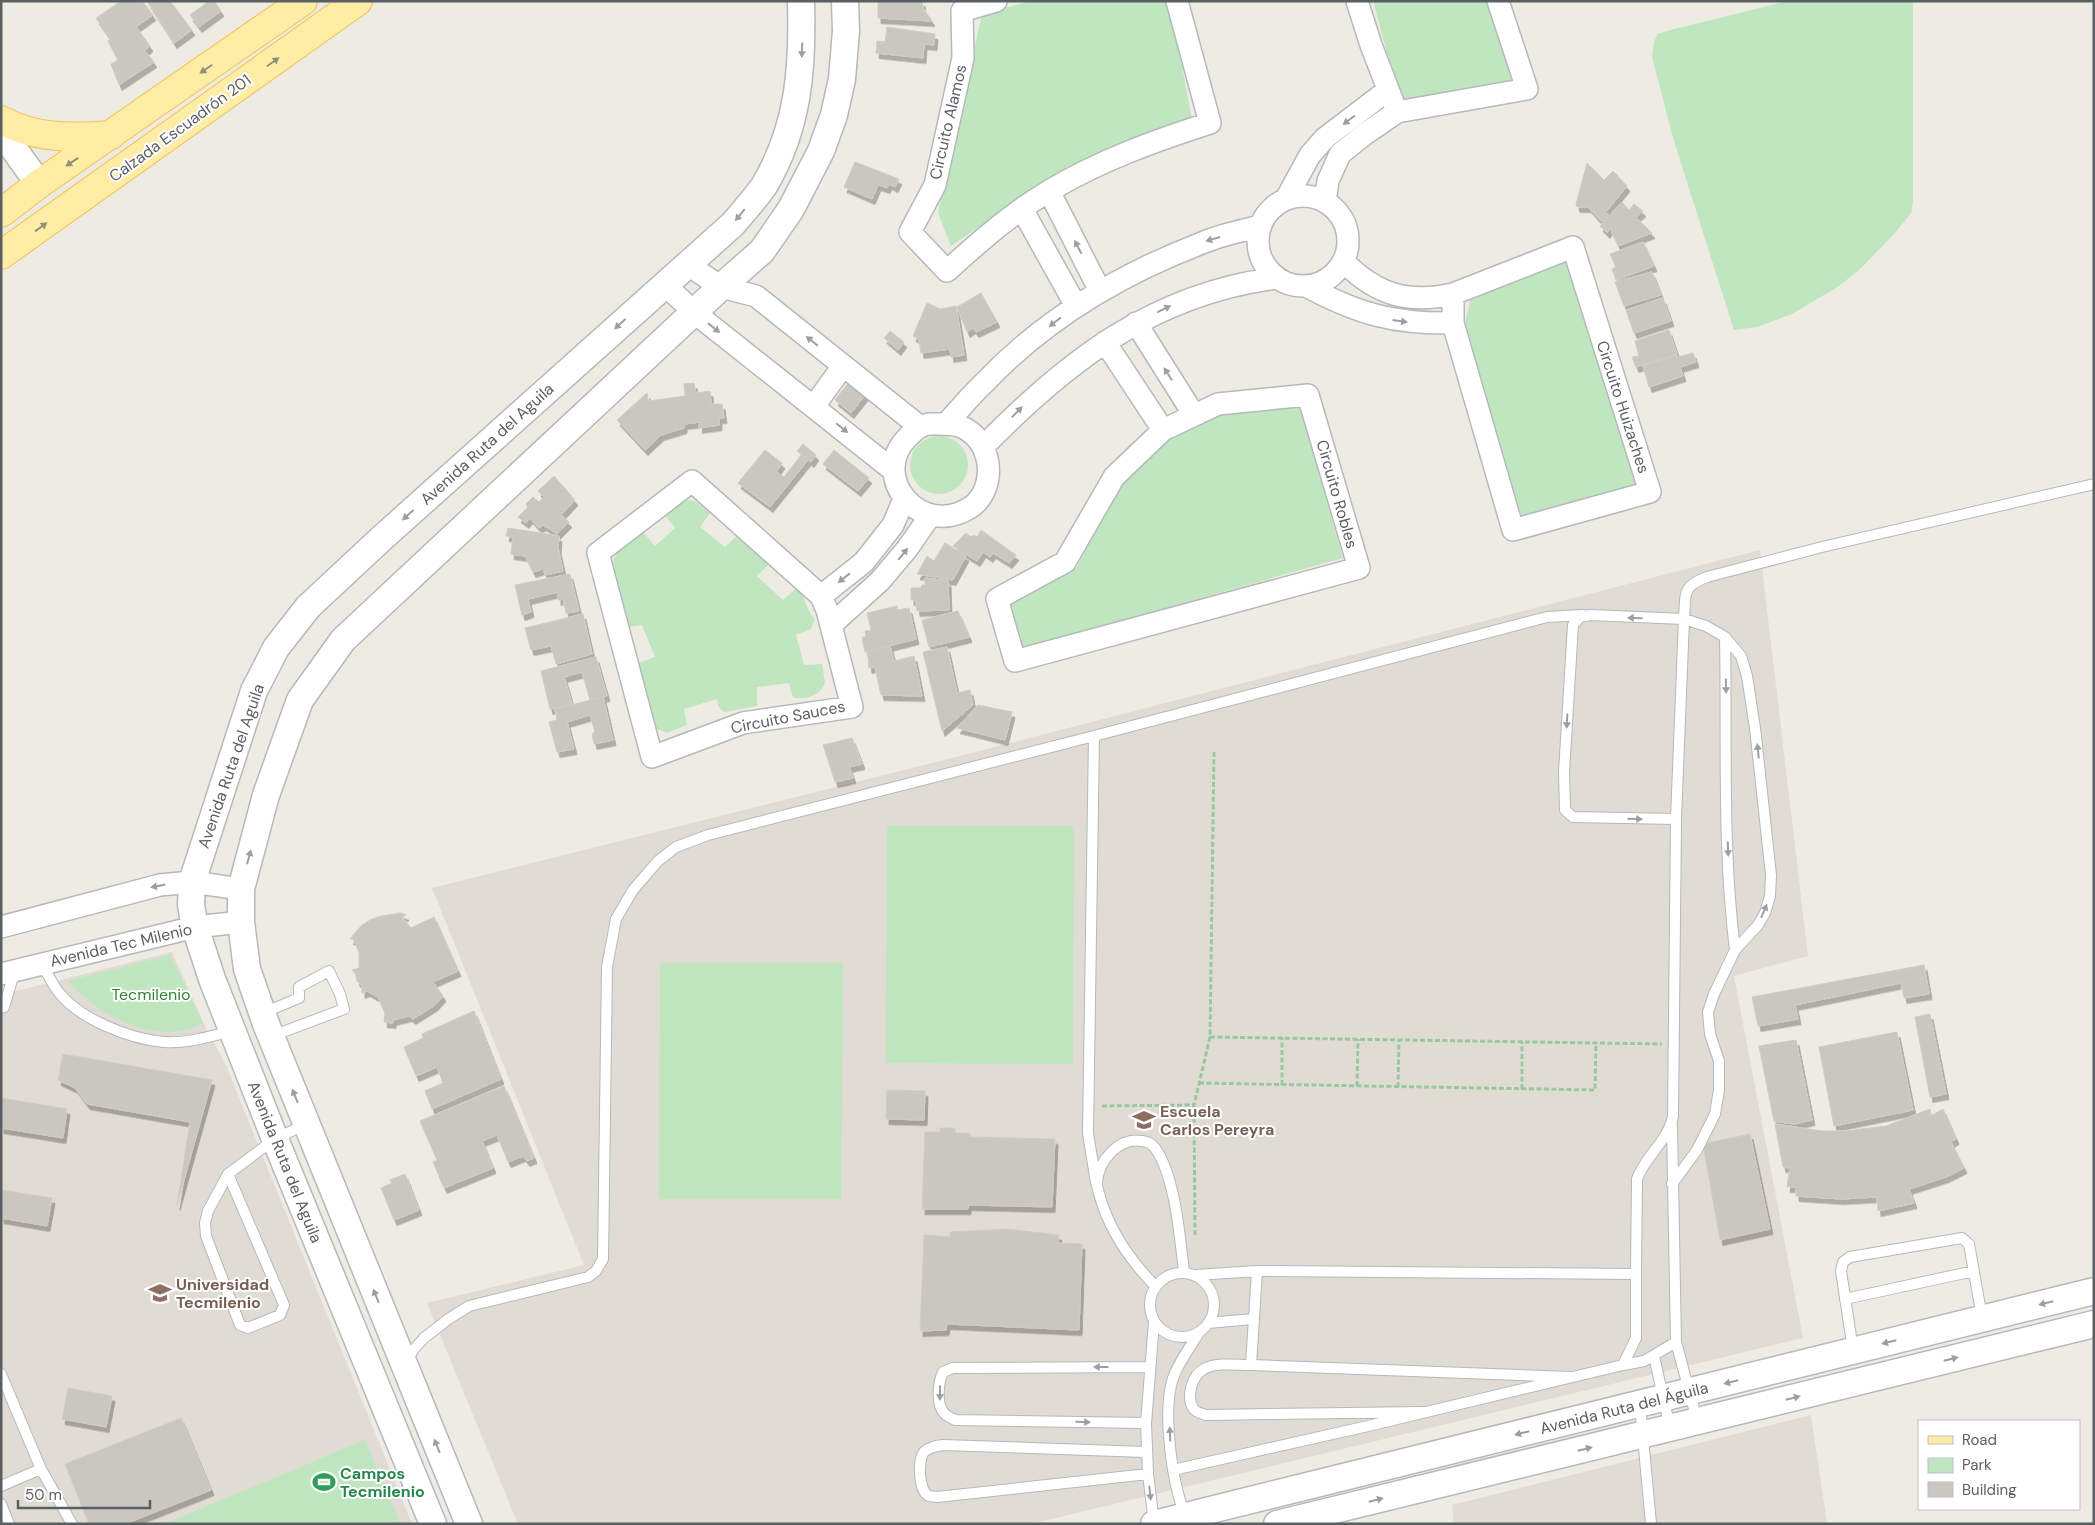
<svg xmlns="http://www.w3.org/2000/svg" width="2095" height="1525" font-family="'DM Sans',sans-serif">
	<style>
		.education { fill: #e0dcd3 }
		.green { fill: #bfe6be }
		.building { fill: #cac7c1; stroke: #d2ccc0; filter: url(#shadow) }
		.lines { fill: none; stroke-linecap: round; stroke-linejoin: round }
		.service-casing { stroke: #b5b8bd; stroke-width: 12 }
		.minor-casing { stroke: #b5b8bd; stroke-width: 24 }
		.tertiary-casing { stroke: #b5b8bd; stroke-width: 29 }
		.primary-casing { stroke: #f3c155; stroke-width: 30 }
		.path { stroke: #97c7a3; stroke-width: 3; stroke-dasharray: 5 2.5; stroke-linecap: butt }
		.service { stroke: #fff; stroke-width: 10 }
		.minor { stroke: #fff; stroke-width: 21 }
		.tertiary { stroke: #fff; stroke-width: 26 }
		.primary { stroke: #ffeda5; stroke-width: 28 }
		.oneway { fill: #9c9fa1 }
		.oneway2 { fill: #94917a }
		.labels { text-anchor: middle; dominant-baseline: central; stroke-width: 4; stroke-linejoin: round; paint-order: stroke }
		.street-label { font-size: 16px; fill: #5a5f63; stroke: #fff }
		.park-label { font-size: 16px; fill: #328233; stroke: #fff }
		.education-label { font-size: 16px; font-weight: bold; fill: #785e54; stroke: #fff; text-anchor: start }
		.leisure-label { font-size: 16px; font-weight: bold; fill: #27864d; stroke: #fff; text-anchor: start }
	</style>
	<defs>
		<filter id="shadow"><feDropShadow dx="3" dy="5.5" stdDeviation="0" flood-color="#0004"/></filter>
	</defs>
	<rect width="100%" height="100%" fill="#eeebe2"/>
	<path class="education" d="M1760,550L1808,956L1734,976L1803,1338L1031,1524H518L427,1303L584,1265L432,888L944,760Z
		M172,952L204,1024L225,1063L412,1524H1V995Z
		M1811,1415L1827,1524H1454L1452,1505Z"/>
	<path class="green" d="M1031,1H1170L1192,120L1014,203L951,246L938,213L982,14Z
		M1373,1H1491L1514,79L1400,101Z
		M1788,1H1913V200L1911,213L1895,233L1860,269L1839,286L1792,314L1757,327L1734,330L1674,141L1652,57L1654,41L1658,34L1670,30Z
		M1567,258L1639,488L1522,516L1464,328L1471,297Z
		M1300,407L1343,558L1020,649L1006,605L1077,567L1121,483L1167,438L1219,414Z
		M910 465a29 29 0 1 1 58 0a29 29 0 1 1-58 0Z
		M687,500L695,501L710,513L700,527L725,547L738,535L768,560V565L757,576L783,600L798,587C806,597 805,610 815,619L811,629L796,635L804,665L822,664L825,682C822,695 805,701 793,697L789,683L757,687V706L724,712L718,706L717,699L684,709L687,725L667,733L655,728L638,663L655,657L642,625L628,627C624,612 606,569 616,555C623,546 635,539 643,532L655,546L675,528L664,514L680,501Z
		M887,826H1074L1073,1064L886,1063Z
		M170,955L203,1023C158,1049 97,1014 68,981Z
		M660,963H843L841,1199H659Z
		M365,1440L400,1523L164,1524Z"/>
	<path class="building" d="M121,1H142L153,15L136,27L150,46L145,51L154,62L119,85L111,64L118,60L108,41L111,39L96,18Z
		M147,1H170L192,30L174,43Z
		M209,1H214L221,11L199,27L190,15Z
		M878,1H922L923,8L932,21L878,18Z
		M887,27L935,34L934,45L924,44L923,58L876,53L877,41L885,42Z
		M855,162L899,179L895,187L889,184L887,188L878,185L872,199L844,187Z
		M1587,163L1604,180L1613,171L1627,186L1606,212L1608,215L1602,222L1588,207H1577L1576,204Z
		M1622,202L1629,210L1634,204L1643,211L1636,217L1652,233L1618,246L1610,228L1607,233L1600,226Z
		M1643,242L1654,266L1616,280L1612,269L1616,267L1610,254Z
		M1652,272L1661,295L1624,306L1615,282Z
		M981,293L997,322L976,332L973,328L967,332L957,307Z
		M1663,298L1671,321L1634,333L1626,310Z
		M927,303L940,309L956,306L964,355L951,357L950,349L921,353L919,339L913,336Z
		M1669,330L1677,354L1636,367L1632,357L1639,356L1635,341Z
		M890,331L904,342L898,350L884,338Z
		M1693,353L1696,362L1680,367L1683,376L1649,387L1643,366L1677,355L1678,357Z
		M850,381L866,394L851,413L835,400Z
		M694,383L696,393L710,391L711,404H722L724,418H719V425L699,428L700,422L684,424V428L661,435L645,450L617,420L647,393L648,401L685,396L684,384Z
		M803,444L816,455L811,462L797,451Z
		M765,450L782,463L776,472L784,477L801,455L808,460L770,507L738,483Z
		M834,450L869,478L858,491L823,464Z
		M554,476L575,500L561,515L569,522L557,534L543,525L539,528L530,518L526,523L518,517L528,507L526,504L533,497L539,502L544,497L538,491Z
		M508,528L559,536L558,548L563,571L545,575L543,569L533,572L525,556L511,554L513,537L506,536Z
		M981,530L1016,555L1009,563L993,553L990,557L983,552L977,561L953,546L966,533L971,537L974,535L977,537Z
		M945,543L966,556L953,580L917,574L927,556L934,561Z
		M570,574L579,611L566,613L563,599L558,600V592L528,599L531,612L522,615L515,585Z
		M925,578L948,581L949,610L917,611L916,600H911V588H921L922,585H925Z
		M897,606V610L909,608L916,639L865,652L862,637H866L865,631L871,630L867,613Z
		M958,611L969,637L929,647L922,620Z
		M583,614L592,654L556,664L551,646L531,650L525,628Z
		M890,646L894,661L914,656L922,696L881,695L875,667L869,668L868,651Z
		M947,647L957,693L970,690L973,705L942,731L923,652Z
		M596,657L607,696L590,700L582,672L564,677L572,704L550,709L541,671Z
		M603,697L613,740L594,744L592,734L595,732L590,715L567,722L574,749L557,752L549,722L557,720L555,709Z
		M978,705L1012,712L1005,740L957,728Z
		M852,738L862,764L849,767L853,778L835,782L823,745Z
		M401,913L406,915L402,917L411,928L434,917L458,971L433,982L443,996L435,1005L413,1019L409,1016L393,1020V1023L384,1022L385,1013L378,997L367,991L362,993V986L357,981L356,974L352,970L359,968V952L353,939H350L361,926L370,920L381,916Z
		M1924,965L1929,994L1904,998L1901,983L1795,1005L1798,1019L1758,1026L1752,997Z
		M474,1011L501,1079L432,1109L425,1091L443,1083L437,1067L416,1076L404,1047L423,1038L422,1034Z
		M1930,1014L1946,1094L1930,1097L1915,1017Z
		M1897,1032L1913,1110L1834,1126L1819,1047Z
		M1796,1040L1812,1120L1794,1124L1774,1121L1759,1046Z
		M63,1054L212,1080L177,1205L190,1122L87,1104L75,1088L58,1080Z
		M504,1086L534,1158L527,1161L523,1156L508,1162L497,1135L482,1141L493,1168L444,1188L433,1162L437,1160L420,1121Z
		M887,1090L925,1091L924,1120L886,1119Z
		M1,1098L67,1109L63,1138L1,1128Z
		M1930,1109L1931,1116L1943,1109L1956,1139L1951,1142L1964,1168L1946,1177L1909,1189L1914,1203L1878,1211L1877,1197L1841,1199L1796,1196V1187H1787L1790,1168L1783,1167L1775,1124L1822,1131H1845L1886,1126Z
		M940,1128H955V1133H970V1137L1055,1139L1052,1207L968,1205V1209H922L925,1132H940Z
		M1750,1134L1770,1229L1720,1240L1703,1144Z
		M405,1174L419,1210L394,1220L381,1188L392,1183L390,1180Z
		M1,1190L52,1198L47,1226L1,1218Z
		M1006,1229L1059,1235L1058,1243L1082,1244L1079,1330L947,1324L946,1330L920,1331L924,1235L950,1237V1232Z
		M68,1388L112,1396L106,1427L62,1419Z
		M181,1418L211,1490L125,1524H89L65,1464Z"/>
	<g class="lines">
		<defs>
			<path id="service" d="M1725,637C1727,741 1722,846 1735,950
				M42,964C47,972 51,982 57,990C78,1019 130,1039 164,1042C186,1044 211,1036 232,1031
				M1,1008L4,1007L15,970
				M263,1013L299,998V987L329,971L340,994L344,1009L272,1036
				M1672,1125L1676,1342L1697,1420
				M228,1174L284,1305L280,1315L248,1328L240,1325L206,1236L205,1223L208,1211L228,1174L275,1139L306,1124
				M1096,1183L1088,1133L1094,736L1547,617L1583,615
				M1672,1184L1697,1150L1715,1114L1719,1090V1061L1710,1034L1708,1012L1714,994L1735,950L1758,925L1765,913L1770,896L1771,875L1755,728L1747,676L1741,656L1725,637L1706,626L1684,619L1590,615L1580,617L1573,625L1564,772L1565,810L1573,817L1676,819
				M1150 1305a32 32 0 1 1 64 0a32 32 0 1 1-64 0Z
				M1195,1275L1257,1271L1636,1274L1637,1179C1645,1156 1669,1140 1673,1116L1676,819L1684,619C1686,594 1681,587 1707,577L1822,547L2094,484
				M1155,1286C1130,1260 1110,1232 1100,1197C1099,1192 1096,1186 1097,1182C1099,1160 1119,1137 1142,1141C1148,1142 1151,1143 1155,1148C1175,1175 1180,1238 1184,1272
				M1845,1299L1974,1271
				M1208,1323L1253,1319
				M1853,1350L1841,1271L1843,1262L1850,1257L1962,1238L1969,1244L1982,1317
				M1654,1356L1670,1428
				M406,1362L414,1349L424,1338L447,1320L469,1306L588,1277L596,1271L603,1259L607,967L616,919L633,890L658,861L676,847L708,835L1094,736
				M1251,1365L1257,1271
				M1623,1365L1644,1361L1676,1342
				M1,1374L41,1469L72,1524
				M1640,1405L1651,1524
				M1424,1412L1206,1415C1201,1413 1196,1413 1193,1408C1186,1397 1192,1375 1204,1369C1216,1362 1237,1365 1251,1365L1571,1377
				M1146,1423L955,1420C952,1418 946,1416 944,1413C936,1404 938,1383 943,1372L953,1368L1150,1367
				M1146,1452L943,1445C936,1446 929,1447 924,1452C918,1459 918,1491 929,1496C931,1497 934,1496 937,1497L1148,1474
				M1173,1470L1368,1426L1623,1365L1636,1338V1274
				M1,1486L41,1469
				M1,1504L9,1524
				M1185,1515C1172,1482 1162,1412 1173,1378C1179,1361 1191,1346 1200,1331
				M1154,1523L1148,1474L1146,1423L1154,1322"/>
			<path id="minor" d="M996,1L962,11L963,58L935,185L910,232L947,271C979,242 1012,213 1049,191C1099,161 1154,141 1210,123L1177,1
				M1357,1L1371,45L1393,102
				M1049,191L1100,291
				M1258 241a45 45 0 1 1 90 0a45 45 0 1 1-90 0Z
				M1286,199L1310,155L1325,138L1388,90
				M1325,201L1328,181L1340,154L1365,134L1397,112L1527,89L1498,1
				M1022,209L1076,306
				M1344,262C1377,295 1408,304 1453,294L1573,247L1650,492L1513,530L1453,323V294
				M687,264L721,287L756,296L919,426
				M664,284L695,313L894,471
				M1306,286C1358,314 1394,324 1453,323
				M1136,323L1194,415
				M1105,342L1163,430
				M1308,395L1359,568L1015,661L997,599L1065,562L1114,477L1163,430L1218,404Z
				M814,406L843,366
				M929,424C938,424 950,423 959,426C992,437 999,487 971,507C921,540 869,477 907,438C915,430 918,426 929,424Z
				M946,424C959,410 971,395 985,382C1045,319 1121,274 1202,243C1220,235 1241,231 1260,226
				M983,447C1067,361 1153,294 1276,278
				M692,481L821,596L827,610L852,707L743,723L652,757L598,553Z
				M821,596L864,562L893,525L904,499
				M831,625L880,581L907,549L930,516
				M1,927L160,885L192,882L241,889
				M1,974L195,927L241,922"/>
			<path id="tertiary" d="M1,131L39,184
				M433,1524L275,1139L212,979L195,927L191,905L192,882L254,691L276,648L308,607L382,538L733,224C743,212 755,199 764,186C799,127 803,68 801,1
				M469,1524L266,1024L247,969L241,922V889L266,795L300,700L343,640L721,287L762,251L791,209L821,151L834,115L842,79L846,31L845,1
				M1154,1524L2094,1291
				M1277,1524L2094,1324"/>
			<path id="primary" d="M1,120C35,139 73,138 111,135
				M1,213L39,184L303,1
				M1,255L358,1"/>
		</defs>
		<use href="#service" class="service-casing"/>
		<use href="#minor" class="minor-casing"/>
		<use href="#tertiary" class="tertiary-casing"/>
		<use href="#primary" class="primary-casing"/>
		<path class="path" d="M1210,1037L1662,1044
			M1199,1083L1595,1090L1596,1043
			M1282,1085V1038
			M1357,1086L1358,1039
			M1398,1087L1399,1040
			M1522,1089V1042
			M1102,1106L1194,1105
			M1195,1235L1194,1105L1210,1037L1214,752"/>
		<use href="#service" class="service"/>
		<use href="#minor" class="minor"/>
		<use href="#tertiary" class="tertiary"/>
		<use href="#primary" class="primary"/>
	</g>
	<defs><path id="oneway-solid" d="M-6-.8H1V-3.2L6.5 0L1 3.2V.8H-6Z" transform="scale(1.25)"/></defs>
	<g class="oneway">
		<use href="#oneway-solid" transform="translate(802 50) rotate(92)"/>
		<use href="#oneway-solid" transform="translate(1349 120) rotate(143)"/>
		<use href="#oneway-solid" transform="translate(740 215) rotate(129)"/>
		<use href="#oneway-solid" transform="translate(1213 239) rotate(164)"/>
		<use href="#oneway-solid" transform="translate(1078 247) rotate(-117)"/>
		<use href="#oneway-solid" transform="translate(1164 309) rotate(-26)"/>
		<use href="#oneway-solid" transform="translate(1400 321) rotate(8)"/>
		<use href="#oneway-solid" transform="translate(1055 322) rotate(143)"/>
		<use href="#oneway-solid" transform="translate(620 324) rotate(138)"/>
		<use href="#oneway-solid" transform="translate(714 328) rotate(38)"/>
		<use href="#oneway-solid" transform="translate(812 341) rotate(-141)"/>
		<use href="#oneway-solid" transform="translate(1168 374) rotate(-123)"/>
		<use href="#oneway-solid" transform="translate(1017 412) rotate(-46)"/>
		<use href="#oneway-solid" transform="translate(842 428) rotate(39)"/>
		<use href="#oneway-solid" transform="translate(408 515) rotate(138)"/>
		<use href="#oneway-solid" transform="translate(903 554) rotate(-51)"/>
		<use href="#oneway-solid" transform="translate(844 578) rotate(142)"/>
		<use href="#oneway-solid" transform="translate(1635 618) rotate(-179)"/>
		<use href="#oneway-solid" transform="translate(1726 686) rotate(89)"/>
		<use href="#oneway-solid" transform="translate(1567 721) rotate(93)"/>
		<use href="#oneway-solid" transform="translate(1758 751) rotate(-96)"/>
		<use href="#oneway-solid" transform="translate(1635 819) rotate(1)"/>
		<use href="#oneway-solid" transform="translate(1728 849) rotate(88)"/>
		<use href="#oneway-solid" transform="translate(249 857) rotate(-75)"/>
		<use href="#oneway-solid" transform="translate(158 886) rotate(169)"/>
		<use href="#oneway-solid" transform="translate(1764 911) rotate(-67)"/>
		<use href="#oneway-solid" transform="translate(295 1096) rotate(-112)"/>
		<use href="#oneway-solid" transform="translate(376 1296) rotate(-112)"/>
		<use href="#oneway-solid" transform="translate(2046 1303) rotate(166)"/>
		<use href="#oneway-solid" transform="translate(1889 1342) rotate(166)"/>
		<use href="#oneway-solid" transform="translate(1951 1359) rotate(-14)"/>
		<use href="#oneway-solid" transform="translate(1101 1367) rotate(180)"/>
		<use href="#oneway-solid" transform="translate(1731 1382) rotate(166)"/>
		<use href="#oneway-solid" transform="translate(940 1393) rotate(91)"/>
		<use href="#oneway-solid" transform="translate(1793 1398) rotate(-14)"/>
		<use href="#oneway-solid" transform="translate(1083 1422) rotate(1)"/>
		<use href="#oneway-solid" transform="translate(1522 1433) rotate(166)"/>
		<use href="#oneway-solid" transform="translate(1170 1434) rotate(-92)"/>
		<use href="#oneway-solid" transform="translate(437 1446) rotate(-112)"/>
		<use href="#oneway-solid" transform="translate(1585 1449) rotate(-14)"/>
		<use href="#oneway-solid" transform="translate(1150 1493) rotate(84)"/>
		<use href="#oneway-solid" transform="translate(1376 1500) rotate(-14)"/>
	</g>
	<g class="oneway2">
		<use href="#oneway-solid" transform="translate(273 62) rotate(-35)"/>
		<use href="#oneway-solid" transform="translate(206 69) rotate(145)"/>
		<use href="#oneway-solid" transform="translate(72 162) rotate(146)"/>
		<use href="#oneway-solid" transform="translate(41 227) rotate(-36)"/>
	</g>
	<defs>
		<symbol id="school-bare" viewBox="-9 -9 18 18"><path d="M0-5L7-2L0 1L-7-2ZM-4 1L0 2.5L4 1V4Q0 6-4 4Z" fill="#8d6e63" stroke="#fff" stroke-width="2.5" paint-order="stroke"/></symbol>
		<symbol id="university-bare" viewBox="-9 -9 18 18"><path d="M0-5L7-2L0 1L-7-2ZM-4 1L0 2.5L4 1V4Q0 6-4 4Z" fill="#8d6e63" stroke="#fff" stroke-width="2.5" paint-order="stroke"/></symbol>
		<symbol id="stadium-bare" viewBox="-9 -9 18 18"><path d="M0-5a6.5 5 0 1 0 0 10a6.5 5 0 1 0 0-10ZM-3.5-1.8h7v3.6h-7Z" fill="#2e9e5b" stroke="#fff" stroke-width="2.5" paint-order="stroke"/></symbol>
	</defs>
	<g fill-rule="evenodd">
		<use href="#school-bare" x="1128" y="1104" width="32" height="32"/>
		<use href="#university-bare" x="144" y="1277" width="32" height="32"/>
		<use href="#stadium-bare" x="308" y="1466" width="32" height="32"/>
	</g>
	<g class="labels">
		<g class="street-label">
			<text transform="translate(948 122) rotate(-77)">Circuito Alamos</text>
			<text transform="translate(180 128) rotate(-36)">Calzada Escuadrón 201</text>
			<text transform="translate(1623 407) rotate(72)">Circuito Huizaches</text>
			<text transform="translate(487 444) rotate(-42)">Avenida Ruta del Aguila</text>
			<text transform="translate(1337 494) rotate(74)">Circuito Robles</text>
			<text transform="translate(788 717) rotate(-11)">Circuito Sauces</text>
			<text transform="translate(231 766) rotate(-71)">Avenida Ruta del Aguila</text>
			<text transform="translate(121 945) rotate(-13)">Avenida Tec Milenio</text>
			<text transform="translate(285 1162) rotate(68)">Avenida Ruta del Aguila</text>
			<text transform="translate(1624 1408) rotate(-14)">Avenida Ruta del Águila</text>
		</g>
		<g class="park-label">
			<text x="151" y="994">Tecmilenio</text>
		</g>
		<g class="education-label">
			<text x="1160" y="1111">Escuela<tspan x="1160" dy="18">Carlos Pereyra</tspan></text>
			<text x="176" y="1284">Universidad<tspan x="176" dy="18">Tecmilenio</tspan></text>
		</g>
		<g class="leisure-label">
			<text x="340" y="1473">Campos<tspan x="340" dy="18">Tecmilenio</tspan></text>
		</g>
	</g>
	<rect width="2095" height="1525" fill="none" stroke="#5a5f63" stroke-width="5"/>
	<rect x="1918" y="1420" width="162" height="90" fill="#ffffff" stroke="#bdbfc1"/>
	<rect x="1928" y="1436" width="25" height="8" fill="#ffeda5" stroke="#bdbfc1"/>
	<text x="1962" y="1445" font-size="15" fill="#5a5f63">Road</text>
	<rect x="1928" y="1458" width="25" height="15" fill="#bfe6be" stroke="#bdbfc1"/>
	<text x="1962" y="1470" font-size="15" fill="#5a5f63">Park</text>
	<rect x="1928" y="1482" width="25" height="15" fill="#cac7c1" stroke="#bdbfc1"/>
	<text x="1962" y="1495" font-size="15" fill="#5a5f63">Building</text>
	<path d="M18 1500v8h132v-8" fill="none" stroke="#5a5f63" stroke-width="2.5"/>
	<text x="25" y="1500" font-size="15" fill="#5a5f63" stroke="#ffffff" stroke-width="4" paint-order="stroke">50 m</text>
</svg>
